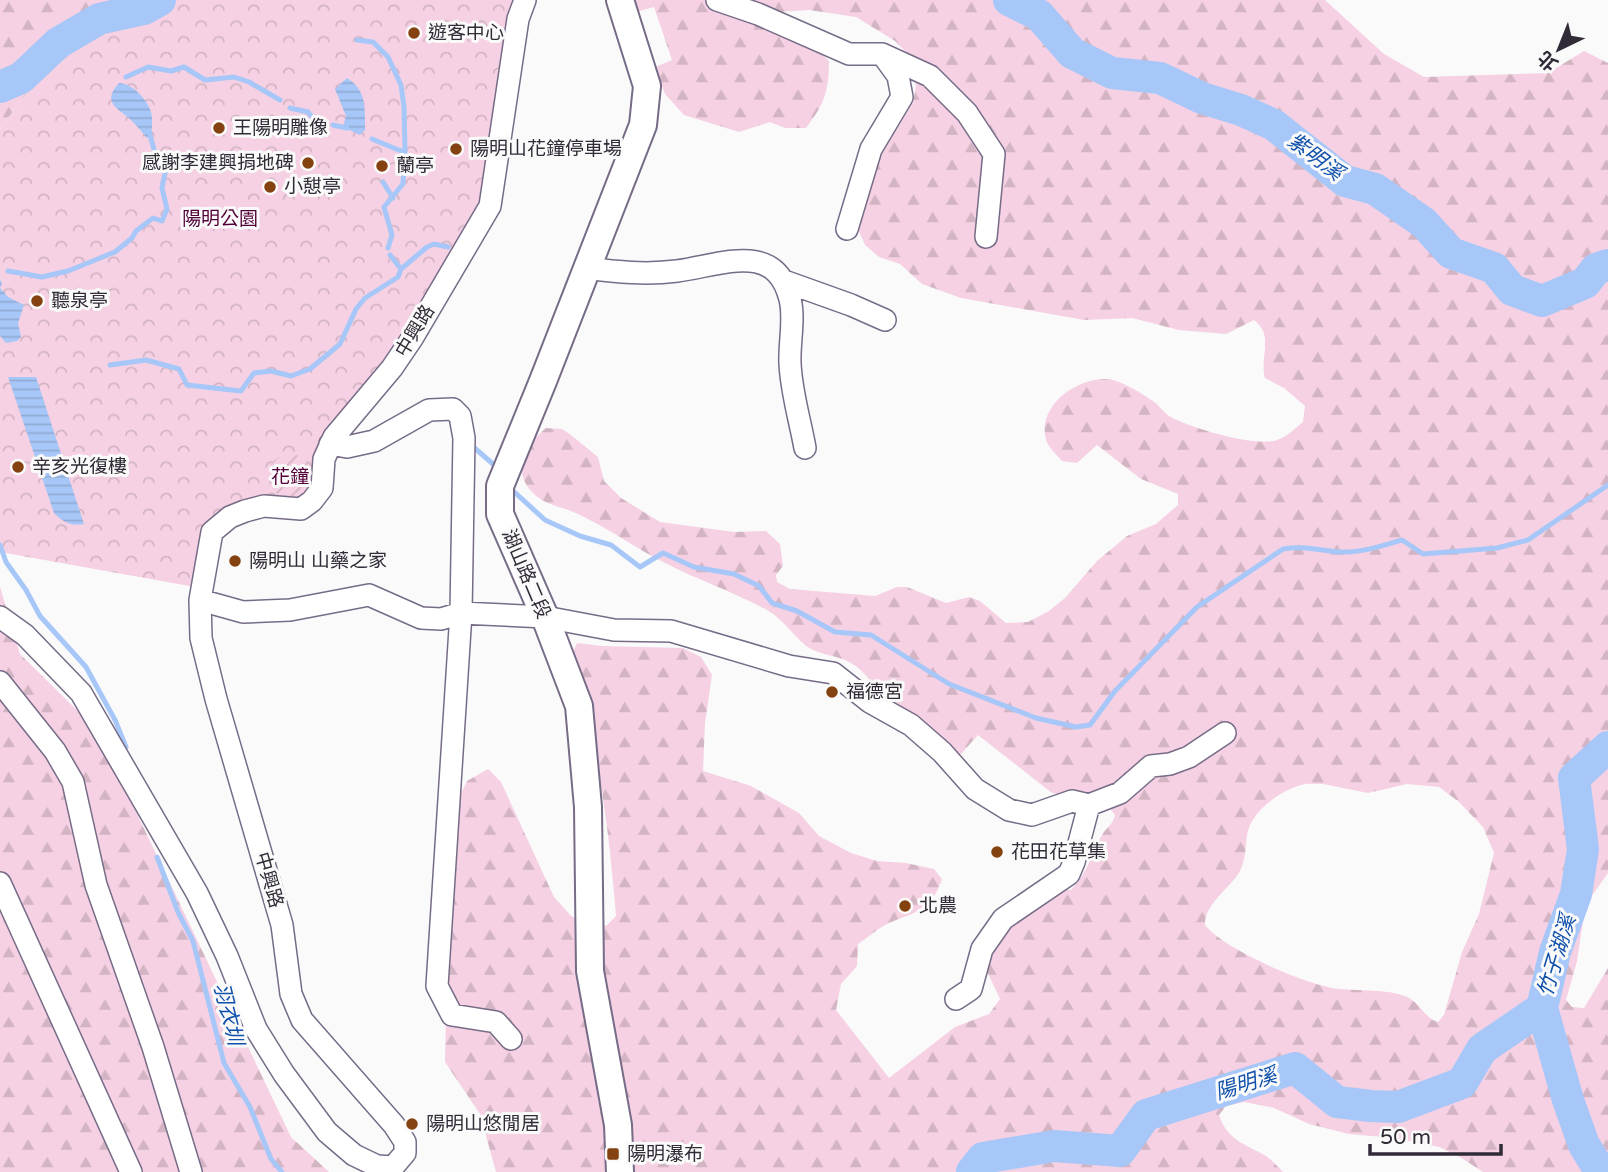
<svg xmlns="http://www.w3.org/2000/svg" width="1608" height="1172" font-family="'Varela Round','Noto Sans TC',sans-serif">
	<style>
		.forest { fill: url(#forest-firs); fill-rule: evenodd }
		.park { fill: url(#park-crowns) }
		.garden { fill: url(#garden-furrows) }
		.water { fill: url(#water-rules) }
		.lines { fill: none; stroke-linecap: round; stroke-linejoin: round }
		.stream { stroke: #a7c7f8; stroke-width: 5 }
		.river { stroke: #a7c7f8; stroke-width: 32 }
		.minor-casing { stroke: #766c87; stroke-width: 24 }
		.tertiary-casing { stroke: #766c87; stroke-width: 30 }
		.minor { stroke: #fff; stroke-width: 21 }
		.tertiary { stroke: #fff; stroke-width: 26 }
		.poi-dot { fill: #844210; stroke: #fafafa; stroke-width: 2.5 }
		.labels { text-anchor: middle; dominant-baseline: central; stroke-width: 6; stroke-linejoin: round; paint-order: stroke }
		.poi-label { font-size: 19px; fill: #302b37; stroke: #fafafa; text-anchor: start }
		.park-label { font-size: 19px; fill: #530038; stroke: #fafafa }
		.street-label { font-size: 19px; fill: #302b37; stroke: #fafafa }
		.water-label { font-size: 21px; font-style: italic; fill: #1051ac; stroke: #fafafa }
	</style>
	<defs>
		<pattern id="forest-firs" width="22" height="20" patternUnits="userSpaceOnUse" patternTransform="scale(1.75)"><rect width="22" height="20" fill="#f5d1e3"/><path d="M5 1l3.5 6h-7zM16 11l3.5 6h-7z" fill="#d2b4c3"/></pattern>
		<pattern id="park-crowns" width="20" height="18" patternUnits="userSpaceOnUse" patternTransform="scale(1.75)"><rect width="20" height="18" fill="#f5d1e3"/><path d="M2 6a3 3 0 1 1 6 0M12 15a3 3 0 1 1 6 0" fill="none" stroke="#d2b4c3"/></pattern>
		<pattern id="garden-furrows" width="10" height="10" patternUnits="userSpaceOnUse" patternTransform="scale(1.75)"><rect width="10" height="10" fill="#f5d1e3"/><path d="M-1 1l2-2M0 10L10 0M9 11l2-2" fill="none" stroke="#d2b4c3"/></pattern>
		<pattern id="water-rules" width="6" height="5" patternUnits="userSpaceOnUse" patternTransform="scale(1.75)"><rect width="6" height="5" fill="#a7c7f8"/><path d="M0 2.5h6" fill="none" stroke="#90abd5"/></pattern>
	</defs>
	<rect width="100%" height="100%" fill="#fafafa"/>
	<path class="forest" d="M0,0H111L38,78L0,129Z
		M634,0H1325L1384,54L1424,77L1548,73L1584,51L1608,63V873L1591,897L1583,921L1577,961L1566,1000L1572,1007L1584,1008L1608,968V1172H1483L1460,1157L1439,1147L1394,1138L1349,1134L1309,1124L1274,1108L1244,1102L1226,1106L1219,1115C1227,1140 1245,1144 1266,1156C1272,1160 1278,1167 1283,1172H496L480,1114L445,1062L447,961L457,802L467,781L488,769L501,782L554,897L571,916L598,928L607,925L616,916C609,827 597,739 572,654L577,643L602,646L683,648L701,657L712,675L705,723L703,771L751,786L799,813L819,836L851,853L877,861L906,863L934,869L942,879C929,916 915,910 885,925C876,930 867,938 858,944L857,966L841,984L836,1010L889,1078L955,1027L989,1014L1000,999L986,969L998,934L1060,888L1071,890C1091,869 1090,853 1104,832C1109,825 1113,824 1115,815L1109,807L1089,799L1052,793L978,735L960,755C937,736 911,720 888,701C875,689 866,671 851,663C838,655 818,655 806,646C793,635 783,619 767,610C734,592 698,580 665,563C637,549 611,530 582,516C564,506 545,507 531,491C511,468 527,444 546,428L562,429L571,435L598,457L604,481L621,498L660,522L734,532L766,531L780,544L783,566L776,575L777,582L790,589L875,596L897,587H907L946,603L969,597L980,601L1006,623L1028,622L1049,611L1065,598L1097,561L1127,536L1156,524L1178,505V494L1141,479L1097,445L1077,463L1062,461C1057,455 1048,447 1046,440C1037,406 1075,379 1105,379C1119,379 1141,393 1153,401C1159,405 1163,412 1169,416C1187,427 1257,448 1277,440C1287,437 1295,428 1303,422L1305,406L1284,388L1265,378C1259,357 1275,336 1254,320L1226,334L1179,330L1132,318L1084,320L961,298L922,284L900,264L879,257L865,245L858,229L872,170L913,103L916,86L910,56L895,41L856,17L809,10L777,12L829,61C829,91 824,105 806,128H785L770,122L739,132L684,115L665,94L655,67L672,60L654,7L636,12ZM1323,784L1368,793L1407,784L1439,787L1459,802L1483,827L1494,853L1479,914L1462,952L1444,1015L1438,1022C1425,1019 1419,1001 1405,996C1385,989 1361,991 1340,989C1308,986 1225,950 1205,925C1204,907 1226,890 1237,876C1246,863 1245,849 1247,835C1251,811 1280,791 1301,785C1308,783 1316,784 1323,784Z
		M0,587L20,654L97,730L291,1137L329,1172H0Z"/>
	<path class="park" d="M111,0H512L478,209L307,497L219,517L195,587L0,552V129L38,78Z"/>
	<path class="garden" d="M268 476a22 22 0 1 1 44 0a22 22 0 1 1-44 0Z"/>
	<path class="water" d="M347,78C367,90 365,110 365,130L360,135L343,127L346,116L335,89Z
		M119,83C133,84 147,99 151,112C153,119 152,127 151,135L147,138C142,132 137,126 131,120C118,108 101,103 119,83Z
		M0,280L2,283L0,288L8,297L24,305L18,323L21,337L17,341L6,343L0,336Z
		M8,377H36L84,524C71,526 64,523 54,513Z"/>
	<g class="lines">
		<path class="stream" d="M357,40L373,42L388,57L401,85L404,107L405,150
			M126,77L148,67L171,71L184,67L205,80L234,77L249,82L280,100
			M290,108L308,112L321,128
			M333,125L347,128
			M372,139L401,151L405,150L403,184L384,207L392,235L388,248
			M383,182L393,198
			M390,255L401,269
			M8,271L42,277L68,271L115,252L132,238L136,231L153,218L162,221L167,209L162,188L166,168L156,157L149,131
			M110,365L146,360L179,369L187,385L241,391L254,373L271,371L291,376L310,369L340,344L356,309L365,298L398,277L401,269L427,247L434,244L448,247
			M470,444L493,464
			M510,488L545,520L580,536L611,545L640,567L663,553L694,567L734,574L759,586L772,603L797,611L835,632L871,635L949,684L1036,718L1076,727L1090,725L1115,691L1197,607L1283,549C1304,545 1320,551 1340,552C1361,553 1382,546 1402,540L1423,554L1497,548L1528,540L1608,485
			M0,545L6,562L26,590L40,616L86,667L115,720L126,747
			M157,857L178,912L193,941L224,1063L250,1107L271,1159L282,1172"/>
		<path class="river" d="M1009,0L1039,15L1072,53L1112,73L1160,78L1202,98L1241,110L1274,125L1345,181L1375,189L1424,223L1451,253L1494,268L1512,290L1542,301L1585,283L1596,269L1608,265
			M0,87L21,78L58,43L99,19L144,9L160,0
			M972,1172L983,1158L1054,1146L1120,1151L1146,1115L1295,1068L1337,1102L1371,1106L1398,1107L1462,1083L1482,1049L1542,1008
			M1598,1172L1597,1166L1584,1145L1568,1100L1542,1008L1555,952L1576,894L1583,849L1574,778L1608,747"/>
		<defs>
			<path id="minor" d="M717,0L758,14L849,54H882L930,76L967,113L994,154L986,237
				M847,229L871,149L902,97L898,76L882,54
				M586,268C617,272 646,275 677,271C719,266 775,239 790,299C795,319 789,343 790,363C791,391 800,420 805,448
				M784,281L851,305L885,320
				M330,444L347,447L374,441L429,410L453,409L460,416L464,438L461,613L437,986L452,1015L496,1022L511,1039
				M200,600L243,612L290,610L369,595L421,618L441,619L461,613L545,617L614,630L671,631L789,666L833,673L870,702L911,725L942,752L975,789L1009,810L1032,815L1072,801L1089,805L1120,793L1151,766L1170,764L1189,757L1225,733
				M0,617L25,635L81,693L197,893L227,956L256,1029L284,1074L327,1132L354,1155L377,1166L393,1167L405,1153V1142L394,1125L302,1020L291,994L282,925L216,699L201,638L200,600L212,532L230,517L245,511L264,506L301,509L312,501L322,488L324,459L334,437L392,368L413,337L490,206L518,19L525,0
				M0,682L55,751L73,782L96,885L153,1047L191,1172
				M0,883L131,1172
				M956,999L971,989L982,949L1003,919L1069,874L1074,862L1089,805"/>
			<path id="tertiary" d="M620,1172L618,1125L590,971L588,807L579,706L545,617L500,514V486L543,381L643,125L647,86L620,0"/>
		</defs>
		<use href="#minor" class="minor-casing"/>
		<use href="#tertiary" class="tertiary-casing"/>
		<use href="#minor" class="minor"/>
		<use href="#tertiary" class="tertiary"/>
	</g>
	<g class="poi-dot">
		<circle cx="414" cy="33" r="7"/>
		<circle cx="219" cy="128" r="7"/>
		<circle cx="456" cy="149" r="7"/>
		<circle cx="308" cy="163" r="7"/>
		<circle cx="382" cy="166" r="7"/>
		<circle cx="270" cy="187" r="7"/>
		<circle cx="37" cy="301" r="7"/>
		<circle cx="18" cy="467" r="7"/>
		<circle cx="235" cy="561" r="7"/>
		<circle cx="832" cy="692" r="7"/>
		<circle cx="997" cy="852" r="7"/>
		<circle cx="905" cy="906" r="7"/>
		<circle cx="412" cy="1124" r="7"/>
		<rect x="606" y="1147" width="14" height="14" rx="3.5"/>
	</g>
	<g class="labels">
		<g class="poi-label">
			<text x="428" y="33">遊客中心</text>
			<text x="233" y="128">王陽明雕像</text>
			<text x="470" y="149">陽明山花鐘停車場</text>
			<text x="294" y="163" text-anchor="end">感謝李建興捐地碑</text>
			<text x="396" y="166">蘭亭</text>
			<text x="284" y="187">小憇亭</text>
			<text x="51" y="301">聽泉亭</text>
			<text x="32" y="467">辛亥光復樓</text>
			<text x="249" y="561">陽明山 山藥之家</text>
			<text x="846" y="692">福德宮</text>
			<text x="1011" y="852">花田花草集</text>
			<text x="919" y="906">北農</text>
			<text x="426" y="1124">陽明山悠閒居</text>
			<text x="627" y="1154">陽明瀑布</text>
		</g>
		<g class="park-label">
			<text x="220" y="219">陽明公園</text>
			<text x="290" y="477">花鐘</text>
		</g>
		<g class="street-label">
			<text transform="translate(415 331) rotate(-59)">中興路</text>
			<text transform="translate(526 574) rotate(67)">湖山路二段</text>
			<text transform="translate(269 880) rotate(74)">中興路</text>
		</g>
		<g class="water-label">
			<text transform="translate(1315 157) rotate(37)">紫明溪</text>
			<text transform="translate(1557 956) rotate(-73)">竹子湖溪</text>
			<text transform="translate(228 1014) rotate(76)">羽衣圳</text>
			<text transform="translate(1246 1084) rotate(-17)">陽明溪</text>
		</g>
	</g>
	<g transform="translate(1559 49) rotate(223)" stroke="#fafafa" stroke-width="5" paint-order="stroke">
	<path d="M0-5L12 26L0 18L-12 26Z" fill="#302b37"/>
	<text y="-10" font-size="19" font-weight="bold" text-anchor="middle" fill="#302b37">北</text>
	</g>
	<path d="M1370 1144v10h131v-10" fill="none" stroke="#302b37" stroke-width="3.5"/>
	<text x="1380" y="1144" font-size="21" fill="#302b37" stroke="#fafafa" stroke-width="5" paint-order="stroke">50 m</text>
</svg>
